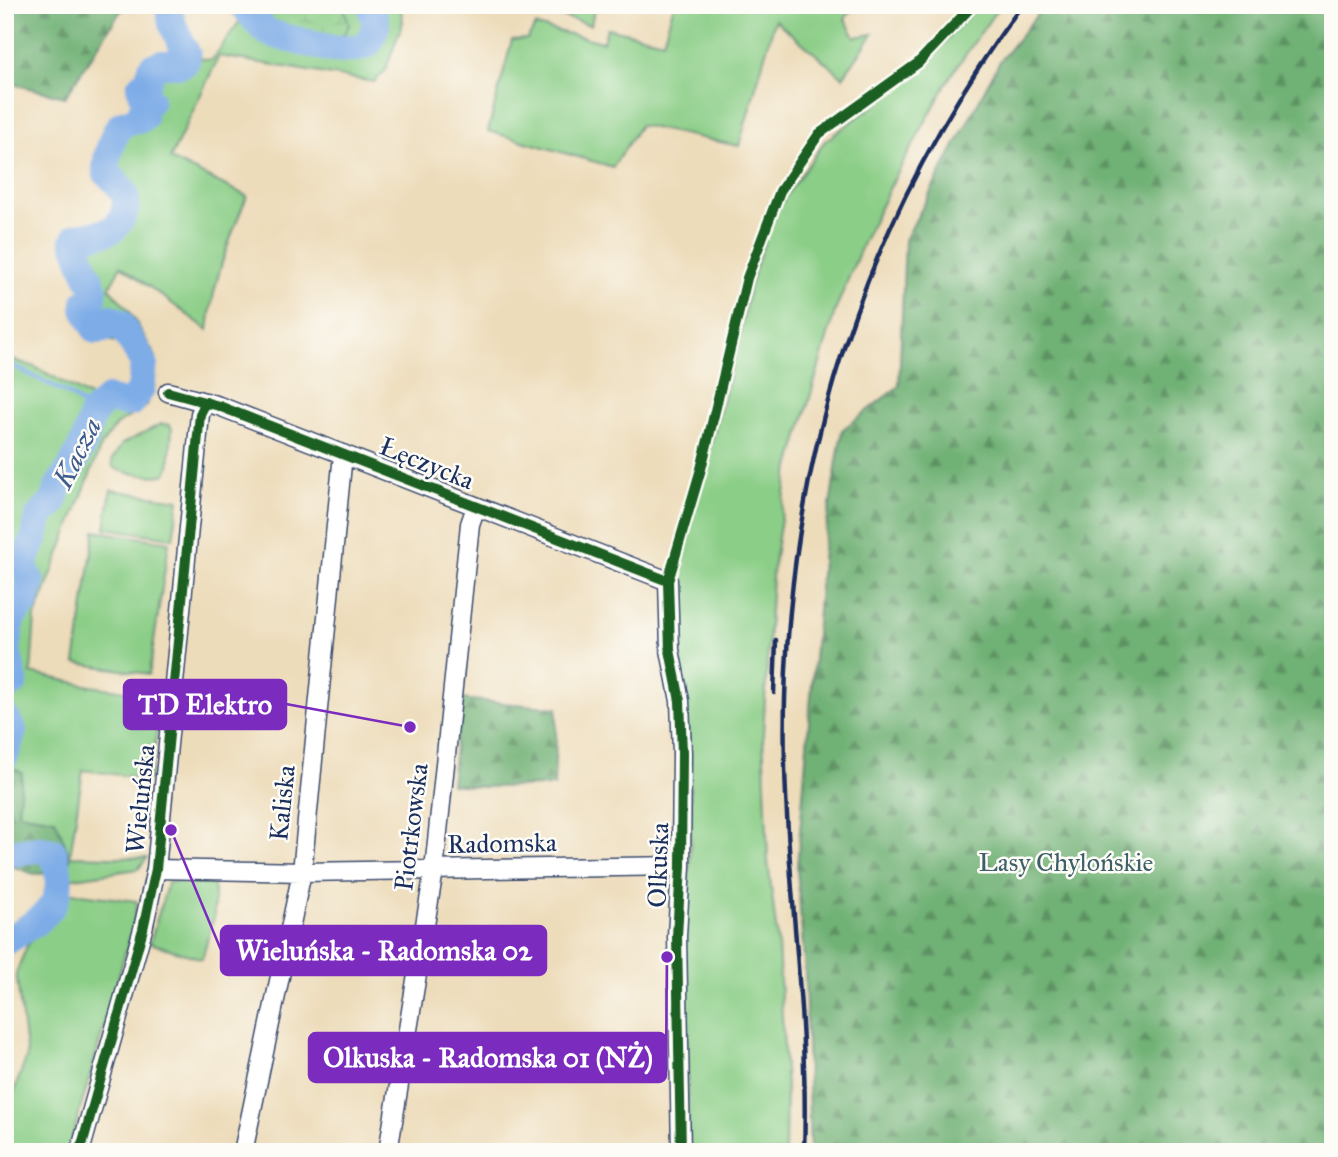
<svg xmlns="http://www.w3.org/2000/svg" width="1338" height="1157" font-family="'IM FELL Great Primer',serif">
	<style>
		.green { fill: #8bce87; stroke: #537e72; stroke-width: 2 }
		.forest { fill: url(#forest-firs); stroke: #467069; stroke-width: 2 }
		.wetland { fill: url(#wetland-marsh); stroke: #537e72; stroke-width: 2 }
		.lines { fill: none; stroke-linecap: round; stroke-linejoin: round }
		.stream { stroke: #7dace7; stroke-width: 4.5 }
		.river { stroke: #7dace7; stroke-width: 28 }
		.minor-casing { stroke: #3a496c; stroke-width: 21 }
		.minor { stroke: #fff; stroke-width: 18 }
		.rail { stroke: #1b2f5e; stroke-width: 4.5 }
		.cycleway-casing { stroke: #fdfcf7; stroke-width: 15 }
		.cycleway { stroke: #1b5e20; stroke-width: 10 }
		.labels { text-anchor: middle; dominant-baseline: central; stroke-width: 5; stroke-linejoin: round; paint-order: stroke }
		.street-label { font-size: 26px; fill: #1b2f5e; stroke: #fdfcf7 }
		.park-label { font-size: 26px; fill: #3d5f6a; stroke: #fdfcf7 }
		.water-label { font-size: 28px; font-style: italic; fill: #3d5b8e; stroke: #fdfcf7 }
		.leader { fill: none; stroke: #7b2cbf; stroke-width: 2.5 }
		.callout-dot { fill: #7b2cbf; stroke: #fdfcf7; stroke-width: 2.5 }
		.callout { fill: #7b2cbf; stroke: #7b2cbf; stroke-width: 2.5 }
		.callout-label { font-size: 28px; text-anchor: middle; font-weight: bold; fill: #fff }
	</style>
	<defs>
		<pattern id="forest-firs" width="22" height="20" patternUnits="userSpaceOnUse" patternTransform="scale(1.75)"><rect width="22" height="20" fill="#70b174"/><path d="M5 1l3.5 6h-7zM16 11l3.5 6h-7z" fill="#5b9062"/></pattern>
		<pattern id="wetland-marsh" width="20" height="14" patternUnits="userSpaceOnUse" patternTransform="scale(1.75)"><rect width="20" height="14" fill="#8bce87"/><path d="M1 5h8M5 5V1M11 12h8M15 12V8" fill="none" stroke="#77b177"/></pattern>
	</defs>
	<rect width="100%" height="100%" fill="#fdfcf7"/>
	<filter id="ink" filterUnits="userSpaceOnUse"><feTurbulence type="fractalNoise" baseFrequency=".0143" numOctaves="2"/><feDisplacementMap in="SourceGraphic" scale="14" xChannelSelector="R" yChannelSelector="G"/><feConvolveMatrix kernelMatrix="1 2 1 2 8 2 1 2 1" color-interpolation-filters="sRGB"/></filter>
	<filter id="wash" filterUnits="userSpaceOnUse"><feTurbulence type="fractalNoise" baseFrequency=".00686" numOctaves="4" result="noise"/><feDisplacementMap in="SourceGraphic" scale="28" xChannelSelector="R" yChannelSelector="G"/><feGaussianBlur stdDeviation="1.57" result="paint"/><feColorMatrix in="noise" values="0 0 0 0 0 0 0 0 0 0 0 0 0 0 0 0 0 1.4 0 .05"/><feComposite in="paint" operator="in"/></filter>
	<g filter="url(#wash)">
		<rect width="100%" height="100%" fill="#eddcba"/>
		<path class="green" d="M251,5L265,25L290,35L349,25L343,5H400L403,22L385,71L374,82L219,56L170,159L247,196C228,242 213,281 208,330L121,266L109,288L129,310L156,357L155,378L147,406L116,425L101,446L35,617L31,673L90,686L162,696L150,779L83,770L70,856L147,858L138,869L67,879L70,857L18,813L22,773L5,764V357L35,367L92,398C120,387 125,404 137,367C132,358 124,354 118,343L106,339L98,342L91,338L82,318L79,309L84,288L69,238L74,232L91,233L115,225C131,197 131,194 111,168L125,130H137L152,108L160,71H179L193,57L212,60Z
			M521,5H595L591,25Z
			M674,5H855L845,19L855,37L873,34L843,77L775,20L739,146L640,125L613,167L488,131L512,40L527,39L536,26L603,42L607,28L663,41Z
			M978,5H1000L950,77L892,183L863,243L835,311L788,474L772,576L763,733L768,861L778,945L786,1086L785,1152H688L685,914C693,856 692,796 687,738C682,683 668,609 681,556L739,339L750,285L774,213L825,141L913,77Z
			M161,424L170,425L172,429L169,467L166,474C156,478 122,474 113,467L112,460L122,444Z
			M111,490L179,500L173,538L105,528Z
			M95,531L169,542L149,674L75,663Z
			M214,881V917L202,959L150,943L168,882Z
			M65,892L137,901L133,926L68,1152H8L6,1113L27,1056L16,973L27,946L45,924L59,912Z"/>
		<path class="forest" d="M5,5H131L120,12L65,97L5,82Z
			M1045,5H1333V1152H810L805,973L797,868L823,549L842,430L899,386L905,240L1000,61Z
			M460,699L557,708L554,786L484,787L451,784Z
			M5,764L22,773L18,813L55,819L70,857L69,864H48L47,873C25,877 24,866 5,866Z"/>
		<path class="wetland" d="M251,5H343L349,25L338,44L290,35L265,25Z"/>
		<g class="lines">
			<path class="stream" d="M5,362L69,394L93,413"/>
			<path class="river" d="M243,5L265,31L282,37L333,49L356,48L368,44L376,26L371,5
				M5,689L14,682L7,651L11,618L25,602L31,582L23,565L35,537L39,516L53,503L59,485L71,468L85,440L93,413L108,399L124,403L132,402L141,389L144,363L120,323L111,318L106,322L104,329L96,330L85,309L86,302L93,297C95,285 89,279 85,269C80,258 80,252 74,241L76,237C87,235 99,235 109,231C121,226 130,205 124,193C120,185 112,178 106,172C105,162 113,131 121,125C128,120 136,122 143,118L141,112L150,100L143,95L140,87L148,80L152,67L160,64H182L186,61L187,55L172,23L168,5
				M5,717L13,730L5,756
				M5,854L36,849L53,852C71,905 46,916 5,942"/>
		</g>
	</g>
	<g filter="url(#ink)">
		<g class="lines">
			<defs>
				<path id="minor" d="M168,392L219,406L668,581L670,650L680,701L682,753L681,866L677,936L681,1152
					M156,869L302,872L681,866
					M80,1152L143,929L156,869L200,414L206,402
					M243,1152L302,872L343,454
					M388,1152L434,870L470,524L476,507"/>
			</defs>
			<use href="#minor" class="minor-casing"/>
			<use href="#minor" class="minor"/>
			<path class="rail" d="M774,693L776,640
				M804,1152C809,1023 788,895 785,767C778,486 855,231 1022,5"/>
			<defs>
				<path id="cycleway" d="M168,392L219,406L668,581
					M80,1152L143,929L156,869L200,414L206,402
					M681,1152L677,936L681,866L682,753L680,701L670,650L668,581L701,469L747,278L780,191L819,134L918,63L973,5"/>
			</defs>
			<use href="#cycleway" class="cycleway-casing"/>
			<use href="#cycleway" class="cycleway"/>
		</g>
	</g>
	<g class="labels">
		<g class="street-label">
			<text transform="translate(427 463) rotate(22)">Łęczycka</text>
			<text transform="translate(140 799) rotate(-84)">Wieluńska</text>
			<text transform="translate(282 803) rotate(-84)">Kaliska</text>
			<text transform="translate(411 827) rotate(-83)">Piotrkowska</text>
			<text transform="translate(502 843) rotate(-1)">Radomska</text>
			<text transform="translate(658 865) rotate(-88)">Olkuska</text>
		</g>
		<g class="park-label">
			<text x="1066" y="862">Lasy Chylońskie</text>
		</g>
		<g class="water-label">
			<text transform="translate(77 453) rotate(-64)">Kacza</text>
		</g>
	</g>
	<path class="leader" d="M410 727L286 704M171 830L221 950M667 957L666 1058"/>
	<g class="callout-dot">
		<circle cx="410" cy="727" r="7"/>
		<circle cx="171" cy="830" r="7"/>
		<circle cx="667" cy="957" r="7"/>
	</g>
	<g class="callout">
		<rect x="124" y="680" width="162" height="49" rx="7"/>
		<rect x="221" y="926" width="325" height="49" rx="7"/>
		<rect x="309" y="1033" width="357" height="49" rx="7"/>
	</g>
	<g class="callout-label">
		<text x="205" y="714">TD Elektro</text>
		<text x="384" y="960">Wieluńska - Radomska 02</text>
		<text x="488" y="1067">Olkuska - Radomska 01 (NŻ)</text>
	</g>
	<rect width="1338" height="1157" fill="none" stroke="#fdfcf7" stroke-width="28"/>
</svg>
